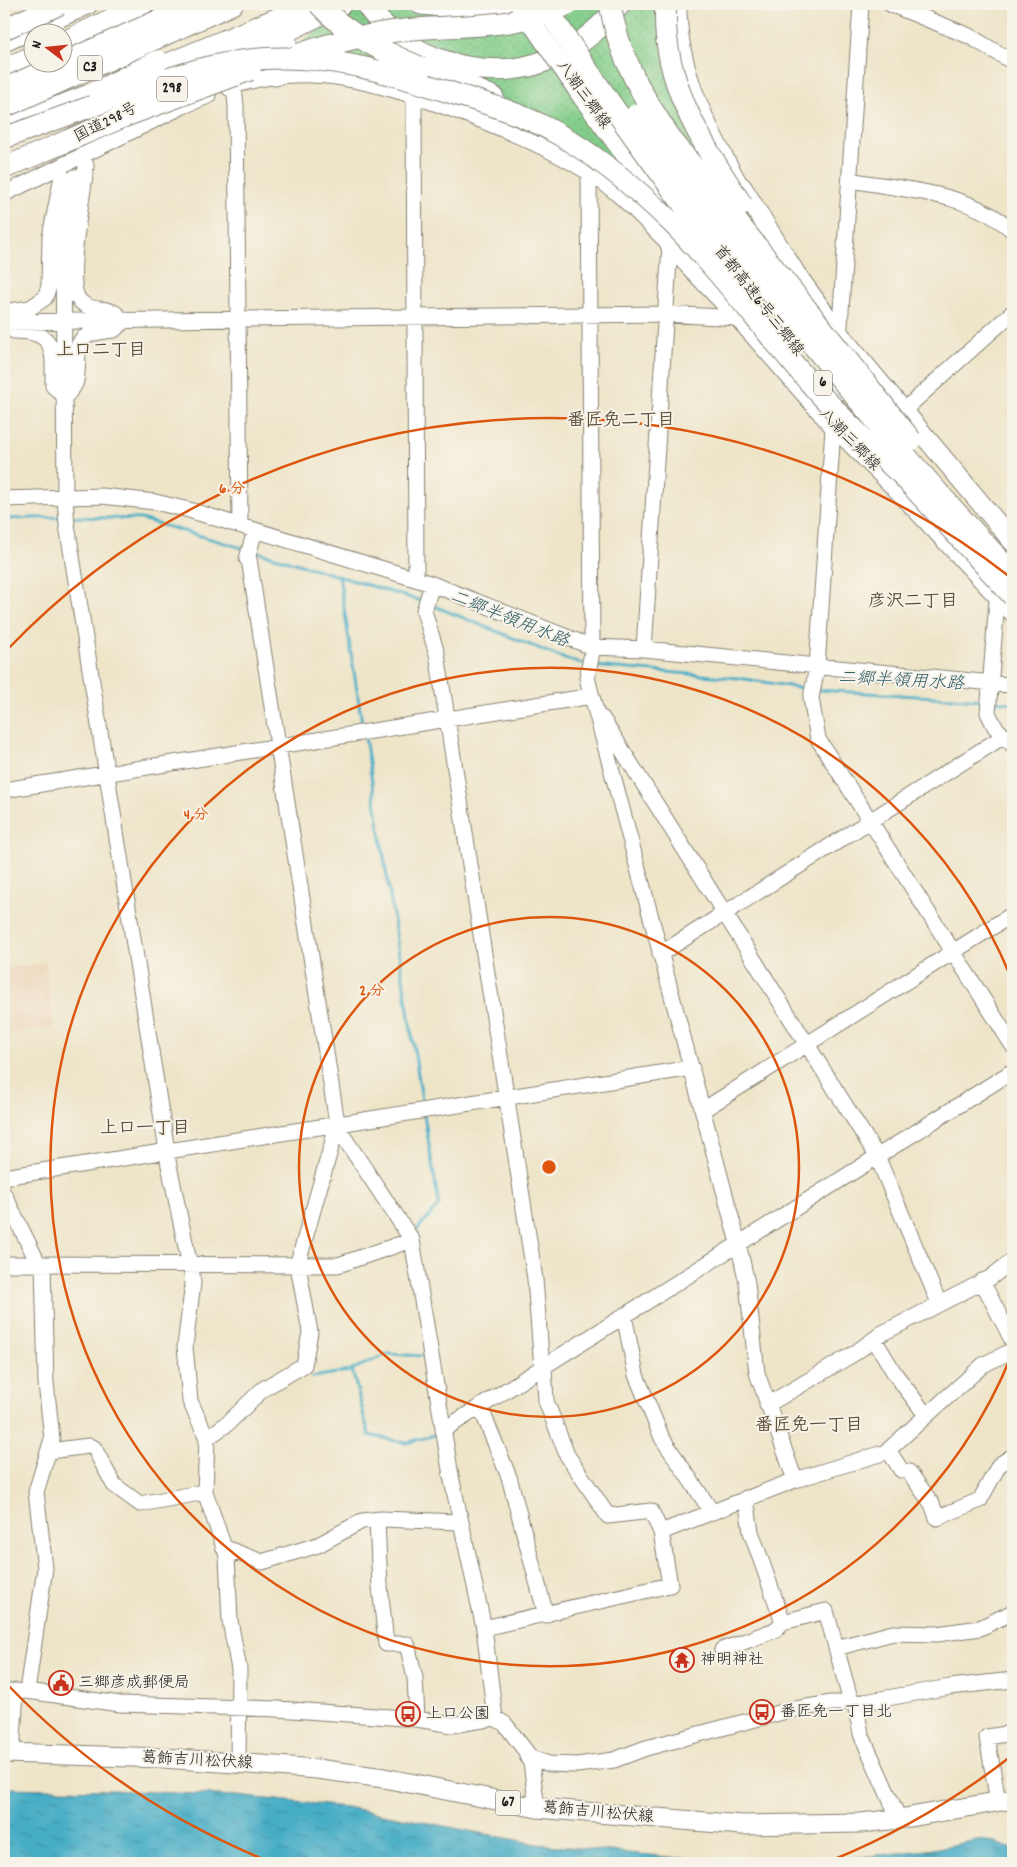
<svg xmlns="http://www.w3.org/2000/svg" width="1017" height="1867" font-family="Dekko,'Klee One',sans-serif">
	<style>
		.built { fill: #edd7bb }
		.grass { fill: url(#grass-dots); stroke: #4f7453 }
		.water { fill: url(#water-ripples); stroke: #316471 }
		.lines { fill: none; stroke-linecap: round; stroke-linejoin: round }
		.stream { stroke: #46adc6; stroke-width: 3 }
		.minor-tunnel { stroke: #c4bda6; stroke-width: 15; stroke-dasharray: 15 8; stroke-linecap: butt }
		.minor-casing { stroke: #858072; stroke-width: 17 }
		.major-casing { stroke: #858072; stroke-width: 21 }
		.highway-casing { stroke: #858072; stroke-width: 23 }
		.minor { stroke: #fff; stroke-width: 15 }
		.major { stroke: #fff; stroke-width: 19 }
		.highway { stroke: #fff; stroke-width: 21 }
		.major-bridge-casing { stroke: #858072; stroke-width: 21; stroke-linecap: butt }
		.highway-bridge-casing { stroke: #858072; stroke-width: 23; stroke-linecap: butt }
		.major-bridge { stroke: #fff; stroke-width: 19 }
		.highway-bridge { stroke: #fff; stroke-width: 21 }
		.ring { fill: none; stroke: #de560d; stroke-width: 2.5 }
		.labels { text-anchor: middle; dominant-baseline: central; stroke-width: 4; stroke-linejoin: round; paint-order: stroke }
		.shield { fill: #f7f3e8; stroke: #5e5c59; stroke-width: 1 }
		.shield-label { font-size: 15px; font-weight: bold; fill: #1c1c1c }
		.street-label { font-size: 16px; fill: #1c1c1c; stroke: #f7f3e8 }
		.poi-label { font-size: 16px; fill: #1c1c1c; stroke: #f7f3e8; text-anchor: start }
		.neighbourhood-label { font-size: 18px; font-weight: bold; fill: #5f503c; stroke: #f7f3e8 }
		.water-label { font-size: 18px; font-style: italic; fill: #2f5d68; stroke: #f7f3e8 }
		.centre { fill: #de560d; stroke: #f7f3e8; stroke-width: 2.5 }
		.ring-label { font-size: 15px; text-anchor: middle; font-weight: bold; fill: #de560d; stroke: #f7f3e8; stroke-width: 4; stroke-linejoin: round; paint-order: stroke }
	</style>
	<defs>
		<pattern id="grass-dots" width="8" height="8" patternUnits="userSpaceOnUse" patternTransform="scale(1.25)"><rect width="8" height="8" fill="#82cd8a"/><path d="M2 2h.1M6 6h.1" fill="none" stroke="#70af76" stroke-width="1.8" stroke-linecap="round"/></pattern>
		<pattern id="water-ripples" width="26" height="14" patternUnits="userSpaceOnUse" patternTransform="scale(1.25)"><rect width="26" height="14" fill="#46adc6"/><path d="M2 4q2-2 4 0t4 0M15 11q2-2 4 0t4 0" fill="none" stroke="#3a8ca0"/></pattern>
	</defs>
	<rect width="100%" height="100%" fill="#f7f3e8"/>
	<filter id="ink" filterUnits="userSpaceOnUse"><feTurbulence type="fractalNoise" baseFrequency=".02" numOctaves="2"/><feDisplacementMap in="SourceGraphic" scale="10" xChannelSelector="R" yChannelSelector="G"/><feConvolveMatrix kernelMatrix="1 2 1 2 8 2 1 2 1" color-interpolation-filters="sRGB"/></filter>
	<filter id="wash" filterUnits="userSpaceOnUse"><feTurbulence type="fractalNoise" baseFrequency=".0096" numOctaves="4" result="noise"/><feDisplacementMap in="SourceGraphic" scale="20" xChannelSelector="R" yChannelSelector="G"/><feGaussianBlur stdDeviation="1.12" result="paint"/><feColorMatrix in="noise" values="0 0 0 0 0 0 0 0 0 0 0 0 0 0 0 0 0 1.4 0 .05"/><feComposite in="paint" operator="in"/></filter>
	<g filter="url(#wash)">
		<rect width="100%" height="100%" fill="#eee5c9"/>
		<path class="built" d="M45,963L54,1027L4,1034V968Z"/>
		<path class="grass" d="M365,4H661L708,169L600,174L292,52L312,34Z"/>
		<path class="water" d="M4,1788L112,1790L237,1796L346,1807L537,1844L721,1862L840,1859L928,1850L982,1839L1013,1849V1863H4Z"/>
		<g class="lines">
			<path class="stream" d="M72,517L141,519L246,549
				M4,519L63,517
				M255,551L421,601
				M339,576L363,729
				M429,604L565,659L584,664
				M593,666L738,678L807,689
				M816,690L984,700
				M993,701L1013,703
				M365,737L423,1106
				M414,1233L439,1205L424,1115
				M352,1370L369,1435L406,1443L438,1434
				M313,1377L349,1371L387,1354L425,1356"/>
		</g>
	</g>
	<g filter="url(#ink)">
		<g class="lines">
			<path class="minor-tunnel" d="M67,69L77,133L75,177"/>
			<defs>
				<path id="minor" d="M679,4C678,71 710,130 742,187
					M890,4L969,36L1013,62
					M234,86L236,106L240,525
					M229,88C304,58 382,84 454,110C500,127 546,146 588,172C619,191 644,220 670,245L644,649
					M414,96L416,579
					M589,173L592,647
					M75,177L63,238L65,497L67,525L167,1151
					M850,180C904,190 970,192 1013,231
					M4,194L181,107L208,96
					M4,312L30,308L45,298L49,286L50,237L62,176L58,168
					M4,322L664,314L739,318
					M14,331C57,331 53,351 53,386L65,397C68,393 75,387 76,381C82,345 66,335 114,330L124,321C121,318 118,315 115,313C105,307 90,312 80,301C63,284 85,190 86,165L82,155
					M839,341L861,4
					M837,369L817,667L811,698L818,739L1013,1046
					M897,419L903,411L1013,312
					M4,499L102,496L155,502L189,510L432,584L592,647L644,649L1013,685
					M247,559L255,530
					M249,559L337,1123
					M432,584L424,611L437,654L535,1279L542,1368
					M998,589L988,713L995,727L1013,745
					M593,647L587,678L738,1243L747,1283L757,1373L795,1480
					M602,718L877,1156L939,1303
					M4,790L592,696
					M660,954L1004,736
					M703,1110L1013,914
					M337,1127L412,1240L451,1476L484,1628L495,1718
					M166,1151L190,1266
					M4,1177L692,1068
					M4,1194L39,1265
					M4,1264L338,1265L412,1240
					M191,1266L193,1283L185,1346L190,1401L207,1438L205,1492L227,1556L230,1621L239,1669L238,1763
					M297,1266L338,1123
					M982,1281L1013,1342
					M624,1315L636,1375L662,1438L712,1512
					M874,1339L895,1374L926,1415
					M767,1405L855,1353L881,1334L990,1278L1013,1260
					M480,1406L509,1477L546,1615
					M443,1430L1013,1071
					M207,1438L227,1424L263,1389L304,1365L310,1332L298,1266
					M49,1451L89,1446L94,1448L114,1485L140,1504L205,1492
					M889,1451L901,1470L909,1472L932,1504L937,1518L980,1500L999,1465L1013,1456
					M746,1498L751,1532L783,1622L826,1611L851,1702
					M377,1520L380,1586L386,1644H407L415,1678L417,1719
					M661,1532L795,1480L886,1452L983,1365L1013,1350
					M223,1547L262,1562L318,1545L362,1521L381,1519L460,1522
					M484,1628L670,1585L661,1532L651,1511L608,1516L567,1455L546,1401L544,1367
					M836,1648L893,1633L937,1634L980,1628L1013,1612
					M722,1650L775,1630L783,1622
					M27,1691L45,1568L36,1492L52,1439L46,1383L43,1265
					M4,1692L27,1691L120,1704L278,1709L348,1714L417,1719L452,1725L495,1718L505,1724L531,1758L549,1764L577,1765L614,1760L646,1748L790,1710L831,1703L864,1702L950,1687L1013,1680
					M855,1702L861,1734L899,1819
					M12,1753L16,1691
					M527,1756L531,1763L537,1808
					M998,1802L987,1737L1013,1733"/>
				<path id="major" d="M583,98C600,119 650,194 671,204C678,207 686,206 693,202
					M735,184L742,187L796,274L840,335L1013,542
					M660,210L670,245L739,318L832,424L905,497L1013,612
					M4,1753L163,1758L317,1769L384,1778L537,1808L742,1825L860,1823L899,1819L1013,1799"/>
				<path id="highway" d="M366,4C402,58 484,85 545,61C576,49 600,30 620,4
					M421,4L496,11L541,5
					M171,15L195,4
					M177,29L232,4
					M4,41L87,4
					M62,43L143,4
					M225,62L341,4
					M422,68L493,97
					M4,69L32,57
					M275,75L286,42
					M16,123L142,75L305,7"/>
			</defs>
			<use href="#minor" class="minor-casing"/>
			<use href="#major" class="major-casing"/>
			<use href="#highway" class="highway-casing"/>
			<use href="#minor" class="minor"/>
			<use href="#major" class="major"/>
			<use href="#highway" class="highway"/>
			<defs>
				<path id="major-bridge" d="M519,4L583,98"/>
				<path id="highway-bridge" d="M319,4C347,35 384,52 422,68
					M544,4C604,98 670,187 737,277
					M610,4C618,55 643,98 672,140L911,440
					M666,4C660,80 703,144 742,205
					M4,29L60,4
					M300,54C334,42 368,34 404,30C460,24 516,30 568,4
					M4,89L171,15
					M98,91L158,61
					M4,107L177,29
					M636,115C753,276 877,430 1013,574
					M4,138C39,125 74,113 109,100C152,84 196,67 241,61C316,50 385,71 455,94C487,104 520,113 549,129C594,153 636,188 672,223C722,273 764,331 811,384C838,415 868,443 897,471
					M4,168L123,117L250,70
					M889,461L1013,596"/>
			</defs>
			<use href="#major-bridge" class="major-bridge-casing"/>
			<use href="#highway-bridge" class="highway-bridge-casing"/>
			<use href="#major-bridge" class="major-bridge"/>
			<use href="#highway-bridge" class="highway-bridge"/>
		</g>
	</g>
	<g class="ring">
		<circle cx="549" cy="1167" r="250"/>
		<path d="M1012 1354A499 499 0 1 1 1012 980"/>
		<path d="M1010 1757A749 749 0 0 1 830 1861M268 1861A749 749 0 0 1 6 1683M6 651A749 749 0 0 1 1010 577"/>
	</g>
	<defs>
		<symbol id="temple-ring" viewBox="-11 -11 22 22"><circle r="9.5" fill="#f7f3e8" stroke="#c8321e" stroke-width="1.5"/><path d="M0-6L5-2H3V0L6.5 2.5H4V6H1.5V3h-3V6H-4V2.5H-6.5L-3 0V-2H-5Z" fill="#c8321e"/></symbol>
		<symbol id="civic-ring" viewBox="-11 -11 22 22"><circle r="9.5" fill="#f7f3e8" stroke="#c8321e" stroke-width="1.5"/><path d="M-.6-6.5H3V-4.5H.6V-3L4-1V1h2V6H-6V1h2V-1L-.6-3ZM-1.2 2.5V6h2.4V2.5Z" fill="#c8321e"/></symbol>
		<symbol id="bus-ring" viewBox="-11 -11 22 22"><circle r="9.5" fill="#f7f3e8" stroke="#c8321e" stroke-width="1.5"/><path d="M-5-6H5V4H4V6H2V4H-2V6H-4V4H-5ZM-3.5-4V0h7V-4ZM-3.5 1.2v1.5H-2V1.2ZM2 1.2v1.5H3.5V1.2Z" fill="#c8321e"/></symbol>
	</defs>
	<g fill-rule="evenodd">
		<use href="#temple-ring" x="668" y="1646" width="28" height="28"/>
		<use href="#civic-ring" x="47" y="1669" width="28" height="28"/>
		<use href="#bus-ring" x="748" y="1698" width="28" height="28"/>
		<use href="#bus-ring" x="394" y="1700" width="28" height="28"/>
	</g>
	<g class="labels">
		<g class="shield">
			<rect x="77.5" y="55.5" width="25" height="25" rx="4"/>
			<rect x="157" y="76.5" width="30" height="25" rx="4"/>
			<rect x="814" y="370.5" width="18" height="25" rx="4"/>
			<rect x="495.5" y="1790.5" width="25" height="25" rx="4"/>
		</g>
		<g class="shield-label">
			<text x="90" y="68">C3</text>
			<text x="172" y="89">298</text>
			<text x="823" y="383">6</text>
			<text x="508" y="1803">67</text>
		</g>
		<g class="street-label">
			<text transform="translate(583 95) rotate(54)">八潮三郷線</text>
			<text transform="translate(106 123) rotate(-27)">国道298号</text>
			<text transform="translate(758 301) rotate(52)">首都高速6号三郷線</text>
			<text transform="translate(849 440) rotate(46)">八潮三郷線</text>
			<text transform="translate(197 1761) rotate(3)">葛飾吉川松伏線</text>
			<text transform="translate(598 1813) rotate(5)">葛飾吉川松伏線</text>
		</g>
		<g class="poi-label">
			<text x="700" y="1660">神明神社</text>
			<text x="78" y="1683">三郷彦成郵便局</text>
			<text x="780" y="1712">番匠免一丁目北</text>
			<text x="426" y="1714">上口公園</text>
		</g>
		<g class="neighbourhood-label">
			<text x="101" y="351">上口二丁目</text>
			<text x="621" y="421">番匠免二丁目</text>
			<text x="913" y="602">彦沢二丁目</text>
			<text x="145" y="1129">上口一丁目</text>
			<text x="809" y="1426">番匠免一丁目</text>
		</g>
		<g class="water-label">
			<text transform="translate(509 620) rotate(22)">二郷半領用水路</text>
			<text transform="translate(901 682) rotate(3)">二郷半領用水路</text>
		</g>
	</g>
	<circle cx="549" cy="1167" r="8" class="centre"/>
	<g class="ring-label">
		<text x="232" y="493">6 分</text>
		<text x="196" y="819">4 分</text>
		<text x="372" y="995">2 分</text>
	</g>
	<rect width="1017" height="1867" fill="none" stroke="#f7f3e8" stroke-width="20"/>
	<g transform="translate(48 48) rotate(286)"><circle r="24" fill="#f7f3e8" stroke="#9f9d96"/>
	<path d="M0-4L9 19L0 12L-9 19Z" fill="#c8321e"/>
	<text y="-8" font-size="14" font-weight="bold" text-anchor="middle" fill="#1c1c1c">N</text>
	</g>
</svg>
